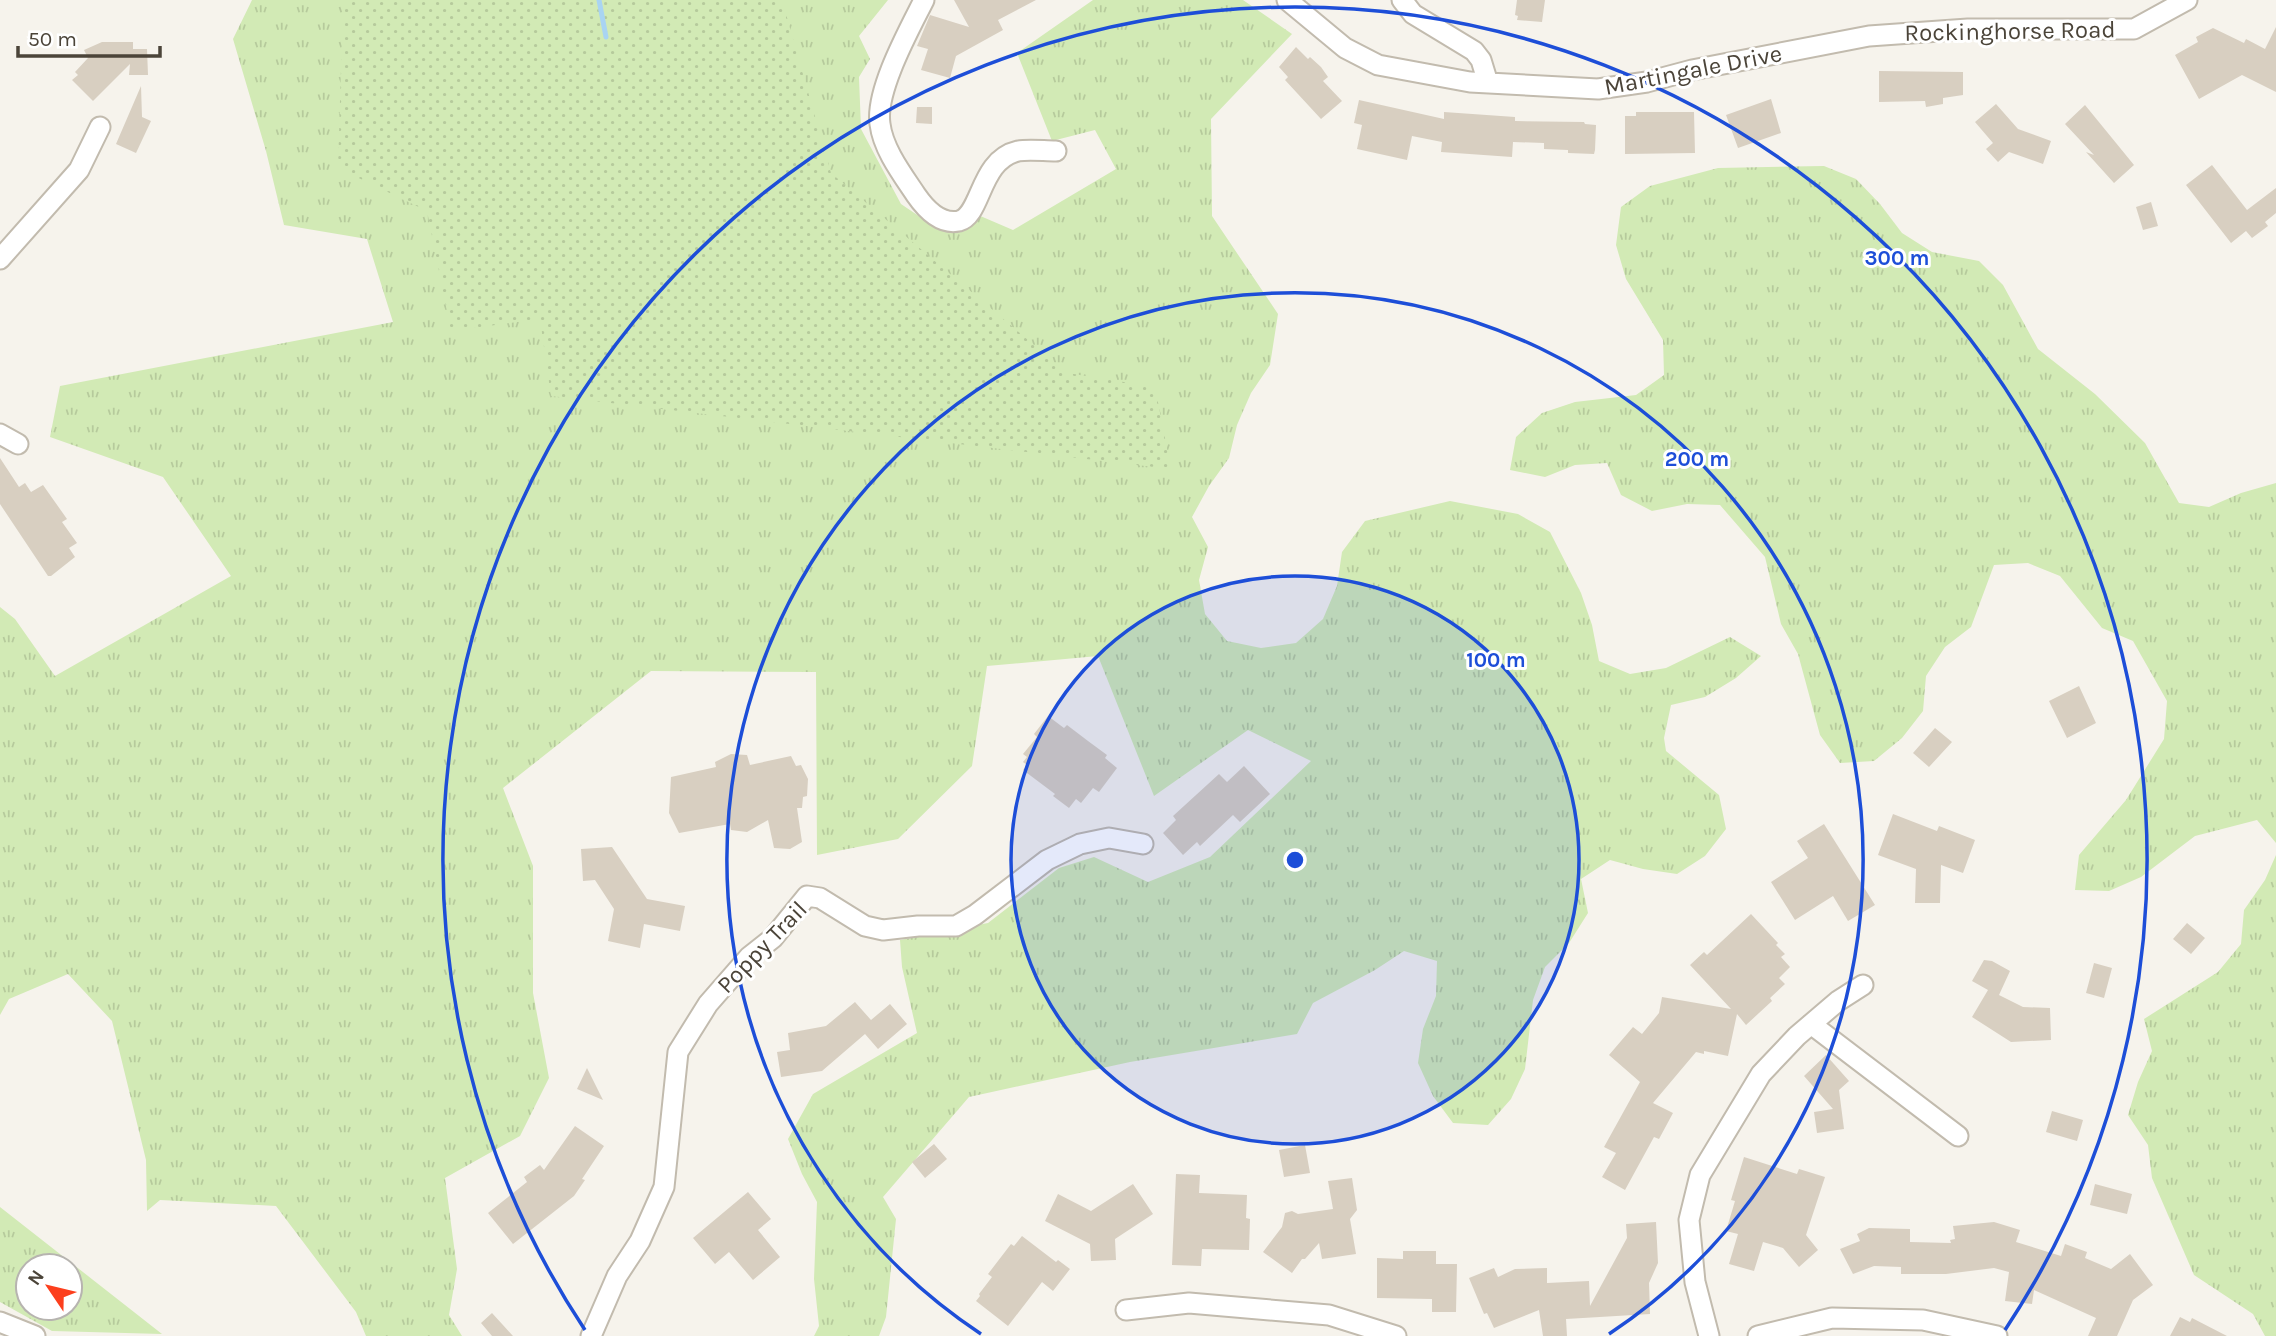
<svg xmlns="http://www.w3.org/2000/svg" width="2276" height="1336" font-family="Karla,sans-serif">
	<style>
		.grass { fill: url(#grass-tufts); fill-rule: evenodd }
		.park { fill: url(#park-dots) }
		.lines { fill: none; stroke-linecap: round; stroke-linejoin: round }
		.stream { stroke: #a9d4f2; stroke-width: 5 }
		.building { fill: #d8cfc1 }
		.minor-casing { stroke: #c2bbae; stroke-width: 23 }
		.minor { stroke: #fff; stroke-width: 19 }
		.ring { fill: none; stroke: #1d4ed8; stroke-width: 3.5 }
		.labels { text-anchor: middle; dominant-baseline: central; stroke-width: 6; stroke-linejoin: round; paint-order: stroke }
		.street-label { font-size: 24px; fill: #4b4439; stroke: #fff }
		.centre { fill: #1d4ed8; stroke: #fff; stroke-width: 3.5 }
		.ring-label { font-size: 21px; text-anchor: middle; font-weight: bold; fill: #1d4ed8; stroke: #fff; stroke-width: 6; stroke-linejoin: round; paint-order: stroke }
	</style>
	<defs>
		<pattern id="grass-tufts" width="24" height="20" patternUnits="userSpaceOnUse" patternTransform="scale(1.75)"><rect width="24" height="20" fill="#d2eab5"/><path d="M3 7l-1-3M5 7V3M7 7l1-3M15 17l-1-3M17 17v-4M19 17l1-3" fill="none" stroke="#b6ca9c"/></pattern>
		<pattern id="park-dots" width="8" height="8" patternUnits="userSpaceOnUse" patternTransform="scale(1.75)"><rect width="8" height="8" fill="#d2eab5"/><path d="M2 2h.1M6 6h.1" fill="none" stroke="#b6ca9c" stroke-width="1.8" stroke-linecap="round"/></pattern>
	</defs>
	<rect width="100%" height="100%" fill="#f6f3ec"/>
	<path class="grass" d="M252,0H888L859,36L870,59L859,77L861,129L901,204L932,225L968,224L978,215L1013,230L1116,169L1095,130L1052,141L1017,53L1093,0H1243L1292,34L1211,119L1212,216L1278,314L1270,365L1251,393L1237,425L1229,458L1209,486L1192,517L1208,547L1199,580L1205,614L1227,641L1261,648L1296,643L1323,619L1337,586L1342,552L1365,521L1450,501L1518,514L1550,532L1581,593L1592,625L1599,661L1630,674L1666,668L1730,637L1761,656L1736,678L1705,697L1671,705L1664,738L1666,751L1719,795L1726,829L1705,856L1677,874L1643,869L1610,860L1581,879L1588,913L1569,943L1545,967L1533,1000L1525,1069L1511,1099L1488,1125L1453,1123L1433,1096L1418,1063L1423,1029L1436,996L1437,961L1404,951L1375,970L1313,1003L1297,1034L1130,1062L969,1097L883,1197L896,1219L886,1317L879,1336H814L819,1326L814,1279L817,1202L802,1174L788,1139L813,1094L917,1033L902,967L900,940L988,923L1059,868L1094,857L1148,882L1210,857L1311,761L1248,730L1154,796L1098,656L987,666L972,766L898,839L817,855L816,672L651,671L503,788L533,866V993L549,1078L520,1136L445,1178L457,1269L449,1315L462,1336H366L356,1312L276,1206L160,1200L147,1211L146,1160L112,1021L68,974L9,999L0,1015V607L15,619L55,676L231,576L163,477L50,437L60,386L393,322L367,239L284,225L266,151L233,39Z
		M1824,166L1856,179L1880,204L1902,233L1932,252L1979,261L2003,285L2038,349L2095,394L2145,443L2179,503L2209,507L2241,493L2276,483V843L2257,820L2195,836L2141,877L2109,891L2075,890L2079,855L2126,800L2164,739L2167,701L2133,641L2102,628L2060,576L2028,563L1994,565L1971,627L1945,647L1926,676L1923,711L1902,738L1874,761L1840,763L1820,735L1798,654L1781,624L1765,557L1720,505L1687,504L1652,511L1621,495L1607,463L1575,465L1545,477L1510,470L1516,437L1542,413L1575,402L1636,395L1664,375L1663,340L1626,279L1616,245L1621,207L1650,186L1718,168Z
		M2276,855V1336H2265L2253,1314L2194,1275L2152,1178L2148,1145L2128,1115L2138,1082L2152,1051L2144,1019L2218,972L2241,944L2244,910L2265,880Z
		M0,1207L162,1334L52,1331L0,1302ZM28,1266H70V1308H28Z"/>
	<path class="park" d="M343,0H782L831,173L1067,373L1155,387L1171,469L551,396L540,319L451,331L427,211L338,168Z"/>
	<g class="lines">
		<path class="stream" d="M599,0L606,37"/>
	</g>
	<path class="building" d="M954,0H1036L998,20L1003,30L956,56L950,78L921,70L928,49L917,46L930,15L969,27Z
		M1517,0H1545L1542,22L1517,20L1518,16L1515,15Z
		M2276,27V92L2242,75L2199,99L2175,55L2198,42L2196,37L2213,28L2244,43L2246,39L2265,49Z
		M102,42H133V49H147L148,75H129L130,64L93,101L72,80L78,75L75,72L88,58L84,50Z
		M1296,47L1308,59L1310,57L1321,67L1328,77L1323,81L1342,101L1321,119L1285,80L1288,77L1279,67Z
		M1879,71L1963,72V95L1943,98V104L1926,107L1925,101L1879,102Z
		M141,86L142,117L151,121L136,153L116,144Z
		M1771,99L1781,133L1738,148L1726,115Z
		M1359,100L1444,119V112L1515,117V121L1584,122L1585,124L1596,125L1595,150L1594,154L1568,153V150L1544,149V143L1513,142L1512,157L1441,152L1442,142L1412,136L1407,160L1357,149L1362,125L1354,123Z
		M1996,104L2018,129L2051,141L2043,164L2009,152L1998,162L1986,149L1993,143L1975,122Z
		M2085,105L2134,165L2114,183L2086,152L2094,155L2065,124Z
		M917,107H932V124L916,123Z
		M1636,112H1694L1695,153L1625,154V116H1636Z
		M2212,165L2247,210L2276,188V213L2265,222L2268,226L2252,238L2246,231L2231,243L2186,185Z
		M2151,202L2158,226L2143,230L2136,207Z
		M0,458L19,487L25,483L31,492L43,485L67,519L62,522L77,543L69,548L75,557L51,576H48L0,504Z
		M2079,686L2096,723L2067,738L2049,701Z
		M1048,716L1064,728L1067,725L1088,741L1107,755L1105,758L1117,768L1099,792L1093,788L1081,803L1076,799L1069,808L1053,796L1055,794L1023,770L1027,765L1023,762L1027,757L1023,754L1037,737L1034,734Z
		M1935,728L1952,742L1929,767L1913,753Z
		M731,754L747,755L750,765L791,756L796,766L801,765L808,779L807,796L803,797L802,808H797L802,842L790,849L774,848L768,820L747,832L731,830L730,824L679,833L669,813L671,777L716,767L715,762Z
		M1244,766L1270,794L1240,822L1233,815L1200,846L1197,842L1183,855L1163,833L1176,820L1173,816L1219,774L1227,782Z
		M1893,814L1937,831L1939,826L1975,840L1963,873L1941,865L1940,903H1915L1916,869L1878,855Z
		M1824,824L1875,905L1848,921L1833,896L1795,920L1771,882L1808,858L1797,841Z
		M612,847L647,899L685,906L680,931L644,924L640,948L608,941L614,909L595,880L583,881L581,849Z
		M1751,914L1778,943L1776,945L1785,954L1781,957L1790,967L1779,978L1785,984L1770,998L1772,1001L1746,1025L1737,1014L1728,1056L1704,1051V1054L1696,1052L1653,1103L1673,1113L1659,1139L1654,1137L1625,1190L1602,1177L1616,1153L1604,1147L1640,1082L1609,1055L1633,1027L1642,1034L1659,1013L1662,997L1731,1009L1690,965L1704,952L1707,955Z
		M2187,923L2205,938L2191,954L2173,939Z
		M1984,960L1992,961L2010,971L1999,995L2023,1007L2050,1008L2051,1040L2011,1042L1972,1017L1988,990L1972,981Z
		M2094,963L2112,968L2104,998L2086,993Z
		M855,1002L871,1020L890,1004L907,1024L878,1049L865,1034L822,1071L781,1077L777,1052L790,1050L788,1033L826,1026Z
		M1826,1055L1849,1081L1839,1090L1844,1129L1817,1133L1814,1112L1833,1109L1804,1076Z
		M587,1068L603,1100L577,1089Z
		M2052,1111L2083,1120L2077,1141L2046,1132Z
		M575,1126L604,1146L582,1179L585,1180L574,1196L513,1244L488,1213L527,1182L524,1177L540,1165L544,1170Z
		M934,1144L947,1159L925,1178L912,1162Z
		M1305,1145L1310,1173L1284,1177L1279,1150Z
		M1744,1157L1797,1174L1799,1169L1825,1177L1806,1235L1818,1250L1799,1267L1783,1248L1763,1242L1754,1271L1729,1264L1738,1234L1726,1231L1735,1201L1731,1200Z
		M1176,1174L1200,1175L1199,1193L1247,1195L1246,1218L1250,1219L1249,1250L1202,1249L1201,1266L1172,1265Z
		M1352,1178L1357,1210L1350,1219L1356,1254L1322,1259L1319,1243L1305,1259H1302L1292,1273L1263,1252L1282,1227L1285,1213L1292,1211L1298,1214L1333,1209L1328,1181Z
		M1133,1184L1153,1214L1115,1239L1116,1260L1091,1261L1090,1244L1045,1221L1058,1194L1091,1211Z
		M2095,1184L2132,1194L2127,1214L2090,1205Z
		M748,1192L771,1219L758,1230L780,1257L753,1280L729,1252L715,1264L693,1238Z
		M1656,1222L1658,1263L1649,1283L1650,1314L1566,1319L1567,1336H1543L1539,1310L1494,1328L1487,1313L1484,1314L1469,1278L1494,1268L1498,1277L1515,1269L1547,1268V1283L1589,1281L1590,1306L1627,1238L1626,1224Z
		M1994,1222L2020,1230L2016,1242L2061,1256L2065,1244L2087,1252L2085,1258L2111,1269L2130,1254L2153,1285L2133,1300L2117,1336H2088L2096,1318L2034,1290L2032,1304L2005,1301L2009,1272L1994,1268L1946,1274H1901V1267L1874,1266L1853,1274L1840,1249L1860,1241L1857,1234L1869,1228L1910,1229V1242L1951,1243L1950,1240L1955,1239L1953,1226Z
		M1022,1236L1056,1262L1058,1260L1070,1269L1053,1291L1042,1282L1008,1326L976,1301L980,1296L979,1294L992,1277L988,1274L1011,1244L1014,1246Z
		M1403,1251H1436V1264H1457L1456,1312H1432V1299L1377,1298V1258L1403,1259Z
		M492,1313L513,1336H492L481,1323Z
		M2180,1317L2190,1322L2192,1318L2227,1336H2170Z"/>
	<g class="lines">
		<defs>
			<path id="minor" d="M924,0C909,30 875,91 880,124C883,149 902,174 916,195C925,208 940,225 959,221C982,215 979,160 1018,151C1029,149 1044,151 1056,151
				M1287,0L1345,48L1378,65L1470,82L1598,89L1647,82L1692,70L1869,36L1968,29H2134L2187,0
				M1402,0L1413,14L1474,51L1481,60L1488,83
				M0,259L79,170L100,127
				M0,434L18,444
				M1811,1024L1958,1136
				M1126,1310L1189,1303L1329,1315L1396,1336
				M0,1322L35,1336
				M591,1336L617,1276L640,1241L664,1187L678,1052L708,1004L749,957L773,938L807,896L820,898L865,926L883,930L918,926H956L975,915L1047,860L1080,844L1109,838L1143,844
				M1709,1336L1695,1282L1689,1220L1700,1175L1761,1074L1797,1036L1838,1001L1863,985
				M1758,1336L1832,1318L1923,1320L1997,1336"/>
		</defs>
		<use href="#minor" class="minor-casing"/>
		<use href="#minor" class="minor"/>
	</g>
	<circle cx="1295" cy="860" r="284" fill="#1d4ed8" fill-opacity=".12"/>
	<g class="ring">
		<circle cx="1295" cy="860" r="284"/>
		<path d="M981 1334A568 568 0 1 1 1609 1334"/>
		<path d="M585 1330A852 852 0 1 1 2005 1330"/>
	</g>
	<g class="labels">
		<g class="street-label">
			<text transform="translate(2010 31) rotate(-1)">Rockinghorse Road</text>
			<text transform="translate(1693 70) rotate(-11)">Martingale Drive</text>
			<text transform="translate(762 947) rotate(-46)">Poppy Trail</text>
		</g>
	</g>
	<circle cx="1295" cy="860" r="10" class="centre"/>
	<g class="ring-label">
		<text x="1897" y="265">300 m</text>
		<text x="1697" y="466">200 m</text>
		<text x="1496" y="667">100 m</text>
	</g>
	<g transform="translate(49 1287) rotate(305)"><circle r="33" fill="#ffffff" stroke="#b7b4b0" stroke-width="2"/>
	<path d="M0-5L12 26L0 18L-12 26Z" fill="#fc3f1d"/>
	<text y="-10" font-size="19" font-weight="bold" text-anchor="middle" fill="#4b4439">N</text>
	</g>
	<path d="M18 46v10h142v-10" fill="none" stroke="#4b4439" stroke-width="3.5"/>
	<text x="28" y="46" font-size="21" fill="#4b4439" stroke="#ffffff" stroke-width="5" paint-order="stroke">50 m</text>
</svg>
